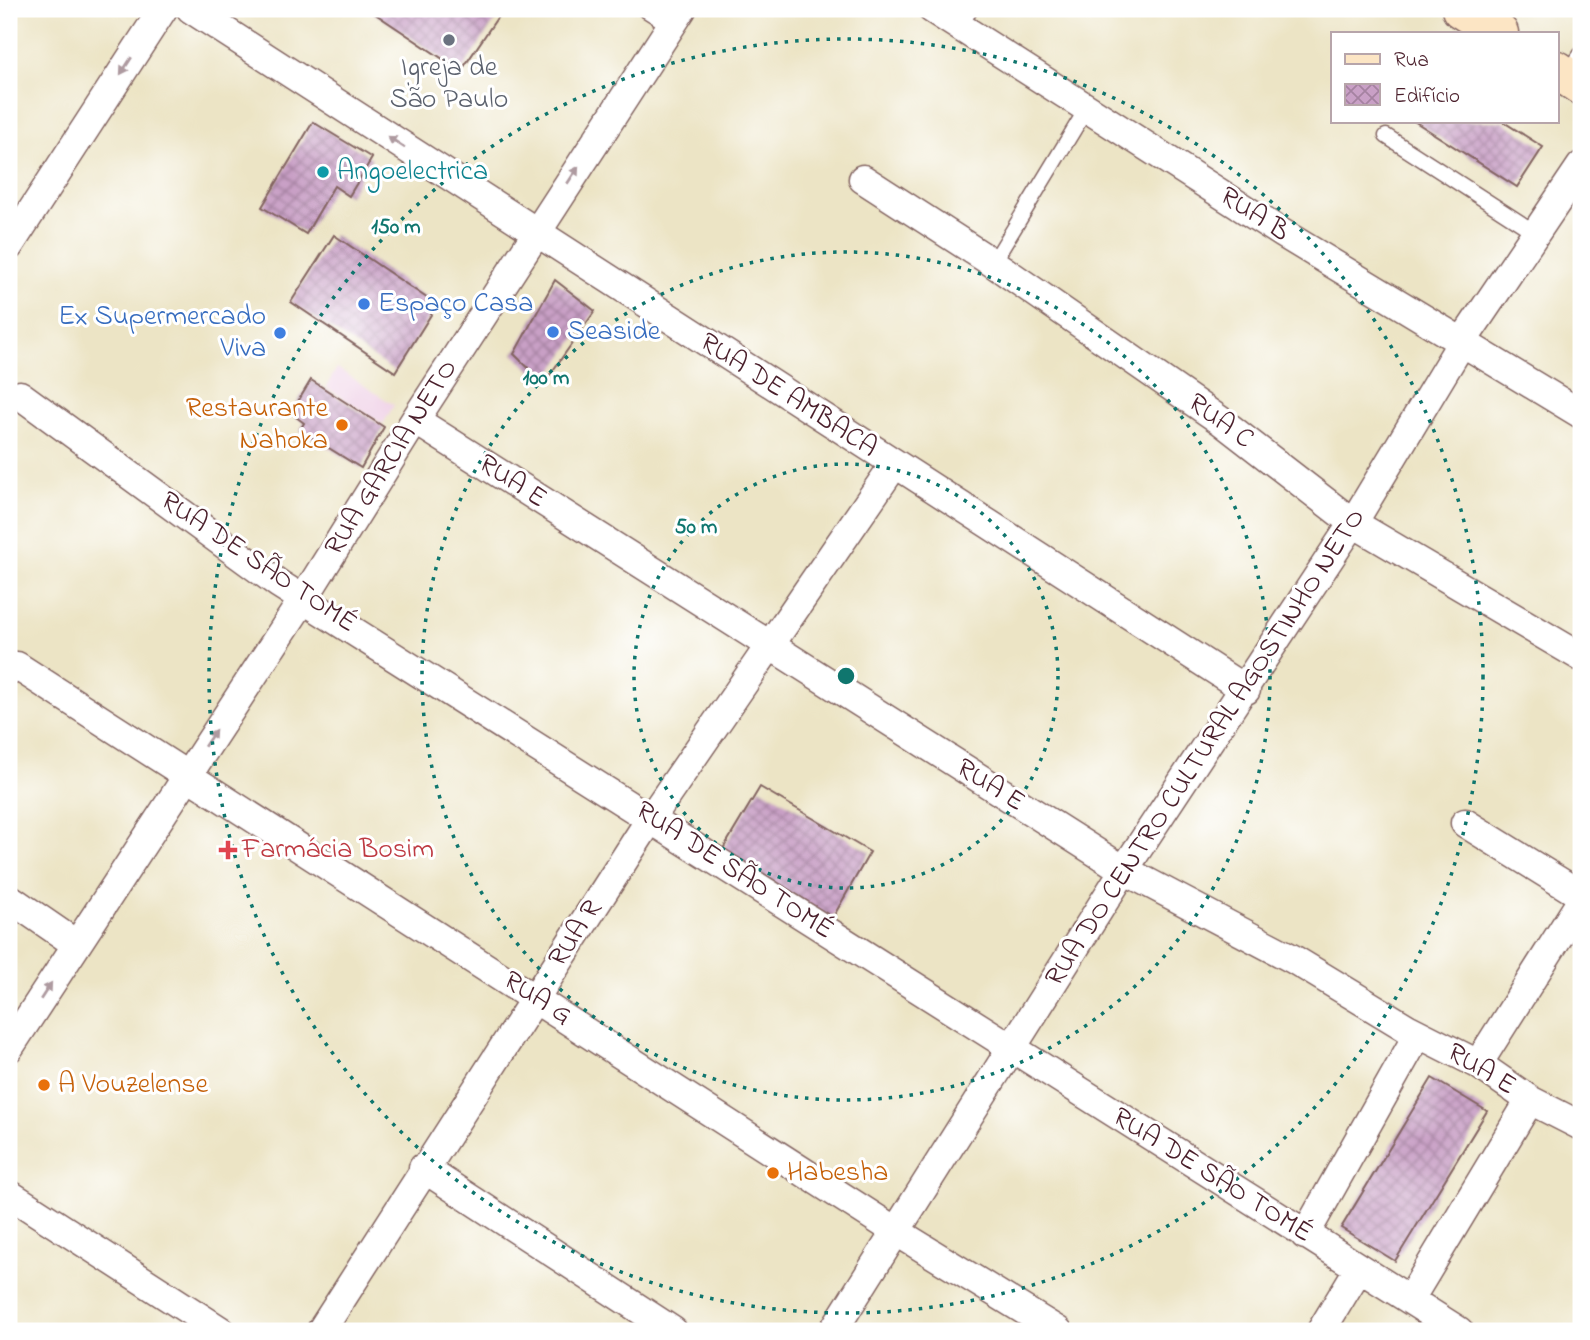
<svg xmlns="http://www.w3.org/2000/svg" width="1590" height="1340" font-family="'Indie Flower',sans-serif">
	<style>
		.built { fill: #efd0e6 }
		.building { fill: url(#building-cross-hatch) }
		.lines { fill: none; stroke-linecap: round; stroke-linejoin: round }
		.lane-casing { stroke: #836461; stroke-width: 17 }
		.street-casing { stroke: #836461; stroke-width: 31 }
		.secondary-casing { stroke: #836461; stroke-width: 41 }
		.lane { stroke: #fff; stroke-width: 14 }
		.street { stroke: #fff; stroke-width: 28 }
		.secondary { stroke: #fce5c4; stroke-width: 38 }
		.oneway { fill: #ae9aa0 }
		.ring { fill: none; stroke: #0f766e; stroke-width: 3.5; stroke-dasharray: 3.5 7 }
		.worship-dot { fill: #6b7280; stroke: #fff; stroke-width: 2.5 }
		.culture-dot { fill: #0f9aa8; stroke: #fff; stroke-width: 2.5 }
		.shop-dot { fill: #3f7fe0; stroke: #fff; stroke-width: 2.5 }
		.food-dot { fill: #e8710a; stroke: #fff; stroke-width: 2.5 }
		.health-dot { fill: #e0444e; stroke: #fff; stroke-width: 2.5 }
		.labels { text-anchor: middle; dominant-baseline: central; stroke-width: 6; stroke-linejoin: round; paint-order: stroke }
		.worship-label { font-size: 28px; fill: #5b616d; stroke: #fff }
		.culture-label { font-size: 28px; fill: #0d838f; stroke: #fff; text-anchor: start }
		.street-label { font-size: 28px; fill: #4a1f2b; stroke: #fff }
		.shop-label { font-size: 28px; fill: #366cbe; stroke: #fff; text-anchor: start }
		.food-label { font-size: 28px; fill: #c56008; stroke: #fff; text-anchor: start }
		.health-label { font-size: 28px; fill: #be3a42; stroke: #fff; text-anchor: start }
		.centre { fill: #0f766e; stroke: #fff; stroke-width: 3.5 }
		.ring-label { font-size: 21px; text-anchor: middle; font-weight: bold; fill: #0f766e; stroke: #fff; stroke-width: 6; stroke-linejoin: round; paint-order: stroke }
	</style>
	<defs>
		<pattern id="building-cross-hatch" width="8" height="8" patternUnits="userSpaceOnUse" patternTransform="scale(1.75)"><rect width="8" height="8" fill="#c9a0c6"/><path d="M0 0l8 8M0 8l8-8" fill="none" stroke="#a582a1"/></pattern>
	</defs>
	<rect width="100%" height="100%" fill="#fff"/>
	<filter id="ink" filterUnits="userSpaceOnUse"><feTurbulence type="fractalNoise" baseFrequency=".0143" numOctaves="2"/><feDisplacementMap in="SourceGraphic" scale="14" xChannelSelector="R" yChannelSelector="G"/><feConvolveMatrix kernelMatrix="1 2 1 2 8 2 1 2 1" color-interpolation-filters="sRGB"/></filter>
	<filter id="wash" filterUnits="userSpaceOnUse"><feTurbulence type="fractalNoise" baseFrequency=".00686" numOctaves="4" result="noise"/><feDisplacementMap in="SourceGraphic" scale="28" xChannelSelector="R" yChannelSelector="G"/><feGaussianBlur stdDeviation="1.57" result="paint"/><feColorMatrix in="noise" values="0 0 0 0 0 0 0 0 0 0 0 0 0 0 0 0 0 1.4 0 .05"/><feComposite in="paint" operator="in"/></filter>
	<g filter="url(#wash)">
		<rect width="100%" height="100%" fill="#ece4c5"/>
		<path class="built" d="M337,368L394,405L383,424L326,387Z"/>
		<g id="blocks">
			<path class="building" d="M368,9H503L461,71Z
				M1414,121H1502L1543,147L1517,187Z
				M313,122L372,158L349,196L334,186L306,234L262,207Z
				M334,235L437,305L395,372L291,302Z
				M555,280L595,311L544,383L514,354Z
				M311,380L384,427L361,468L300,430L304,423L291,413Z
				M760,787L870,852L832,919L720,854Z
				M1432,1078L1487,1111L1395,1261L1341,1228Z"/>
		</g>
	</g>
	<g filter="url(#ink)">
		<use href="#blocks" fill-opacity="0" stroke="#836461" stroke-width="2"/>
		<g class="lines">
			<defs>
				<path id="lane" d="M644,9L671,26
					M959,26L971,9
					M1567,75L1581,54
					M1386,136L1536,233
					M993,263L1087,108"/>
				<path id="street" d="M191,9L1246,690
					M932,9L1282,233L1581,414
					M863,179L993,263L1221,421L1353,523L1581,657
					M9,246L163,9
					M20,395L279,584L1459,1331
					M415,420L1124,870L1293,959L1407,1028L1478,1064L1530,1100L1581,1126
					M17,666L897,1232L1058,1331
					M1465,823L1581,895
					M9,898L76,944
					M9,1048L304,598L415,420L682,9
					M1478,1064L1581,901
					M423,1168L673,1331
					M9,1194L221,1331
					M1305,1235L1418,1034
					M1410,1299L1530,1100
					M321,1331L651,818L894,465
					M833,1331L1124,870L1353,523L1462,342L1581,166
					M1321,1331L1359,1268"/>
				<path id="secondary" d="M1461,9L1499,33
					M1557,70L1581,86"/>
			</defs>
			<use href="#lane" class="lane-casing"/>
			<use href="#street" class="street-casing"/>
			<use href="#secondary" class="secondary-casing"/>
			<use href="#lane" class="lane"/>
			<use href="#street" class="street"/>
			<use href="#secondary" class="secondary"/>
		</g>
		<defs><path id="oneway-solid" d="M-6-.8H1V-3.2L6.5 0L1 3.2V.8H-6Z" transform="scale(1.75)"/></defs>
		<g class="oneway">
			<use href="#oneway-solid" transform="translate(126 66) rotate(123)"/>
			<use href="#oneway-solid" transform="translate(396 142) rotate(-147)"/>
			<use href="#oneway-solid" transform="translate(573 175) rotate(-57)"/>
			<use href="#oneway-solid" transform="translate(210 738) rotate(-56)"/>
			<use href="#oneway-solid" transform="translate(46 991) rotate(-57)"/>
		</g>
	</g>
	<g class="ring">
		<circle cx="846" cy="676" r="212"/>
		<circle cx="846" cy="676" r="424"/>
		<circle cx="846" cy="676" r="637"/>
	</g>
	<circle class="worship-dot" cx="449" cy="40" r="7"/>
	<circle class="culture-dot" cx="323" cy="172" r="7"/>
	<g class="shop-dot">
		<circle cx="364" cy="304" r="7"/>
		<circle cx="553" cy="332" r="7"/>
		<circle cx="280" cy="333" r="7"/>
	</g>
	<g class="food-dot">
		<circle cx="342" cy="425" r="7"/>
		<circle cx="44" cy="1085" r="7"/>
		<circle cx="773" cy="1173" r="7"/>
	</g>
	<path class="health-dot" d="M224.5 839.5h7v7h7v7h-7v7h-7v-7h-7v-7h7z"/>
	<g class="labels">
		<g class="worship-label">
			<text x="449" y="68">Igreja de<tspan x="449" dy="32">São Paulo</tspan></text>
		</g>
		<g class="culture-label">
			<text x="337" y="172">Angoelectrica</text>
		</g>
		<g class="street-label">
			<text transform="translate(1254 215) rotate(33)">RUA B</text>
			<text transform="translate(788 396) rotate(33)">RUA DE AMBACA</text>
			<text transform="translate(1220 422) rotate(36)">RUA C</text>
			<text transform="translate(392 458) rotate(-58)">RUA GARCIA NETO</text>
			<text transform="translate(512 482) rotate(33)">RUA E</text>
			<text transform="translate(258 563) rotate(34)">RUA DE SÃO TOMÉ</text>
			<text transform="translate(1206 748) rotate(-57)">RUA DO CENTRO CULTURAL AGOSTINHO NETO</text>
			<text transform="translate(990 786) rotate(32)">RUA E</text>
			<text transform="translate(734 871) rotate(33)">RUA DE SÃO TOMÉ</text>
			<text transform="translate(576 934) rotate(-57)">RUA R</text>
			<text transform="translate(537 999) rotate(33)">RUA G</text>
			<text transform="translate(1481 1070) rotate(31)">RUA E</text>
			<text transform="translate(1212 1176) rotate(32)">RUA DE SÃO TOMÉ</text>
		</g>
		<g class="shop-label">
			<text x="378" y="304">Espaço Casa</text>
			<text x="266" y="317" text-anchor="end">Ex Supermercado<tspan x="266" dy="32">Viva</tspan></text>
			<text x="567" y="332">Seaside</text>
		</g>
		<g class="food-label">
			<text x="328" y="409" text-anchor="end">Restaurante<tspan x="328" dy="32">Nahoka</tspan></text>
			<text x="58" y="1085">A Vouzelense</text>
			<text x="787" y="1173">Habesha</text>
		</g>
		<g class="health-label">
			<text x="242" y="850">Farmácia Bosim</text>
		</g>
	</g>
	<circle cx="846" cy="676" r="10" class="centre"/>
	<g class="ring-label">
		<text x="396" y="233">150 m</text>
		<text x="546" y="384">100 m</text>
		<text x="696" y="533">50 m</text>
	</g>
	<rect width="1590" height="1340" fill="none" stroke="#fff" stroke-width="35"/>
	<rect x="1331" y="32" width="228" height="91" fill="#ffffff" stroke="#b7a5aa" stroke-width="2"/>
	<rect x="1345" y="54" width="35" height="10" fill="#fce5c4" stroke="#b7a5aa" stroke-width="2"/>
	<text x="1394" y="66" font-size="21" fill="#4a1f2b">Rua</text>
	<rect x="1345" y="84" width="35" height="21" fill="url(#building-cross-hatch)" stroke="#b7a5aa" stroke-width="2"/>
	<text x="1394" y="102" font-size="21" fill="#4a1f2b">Edifício</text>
</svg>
